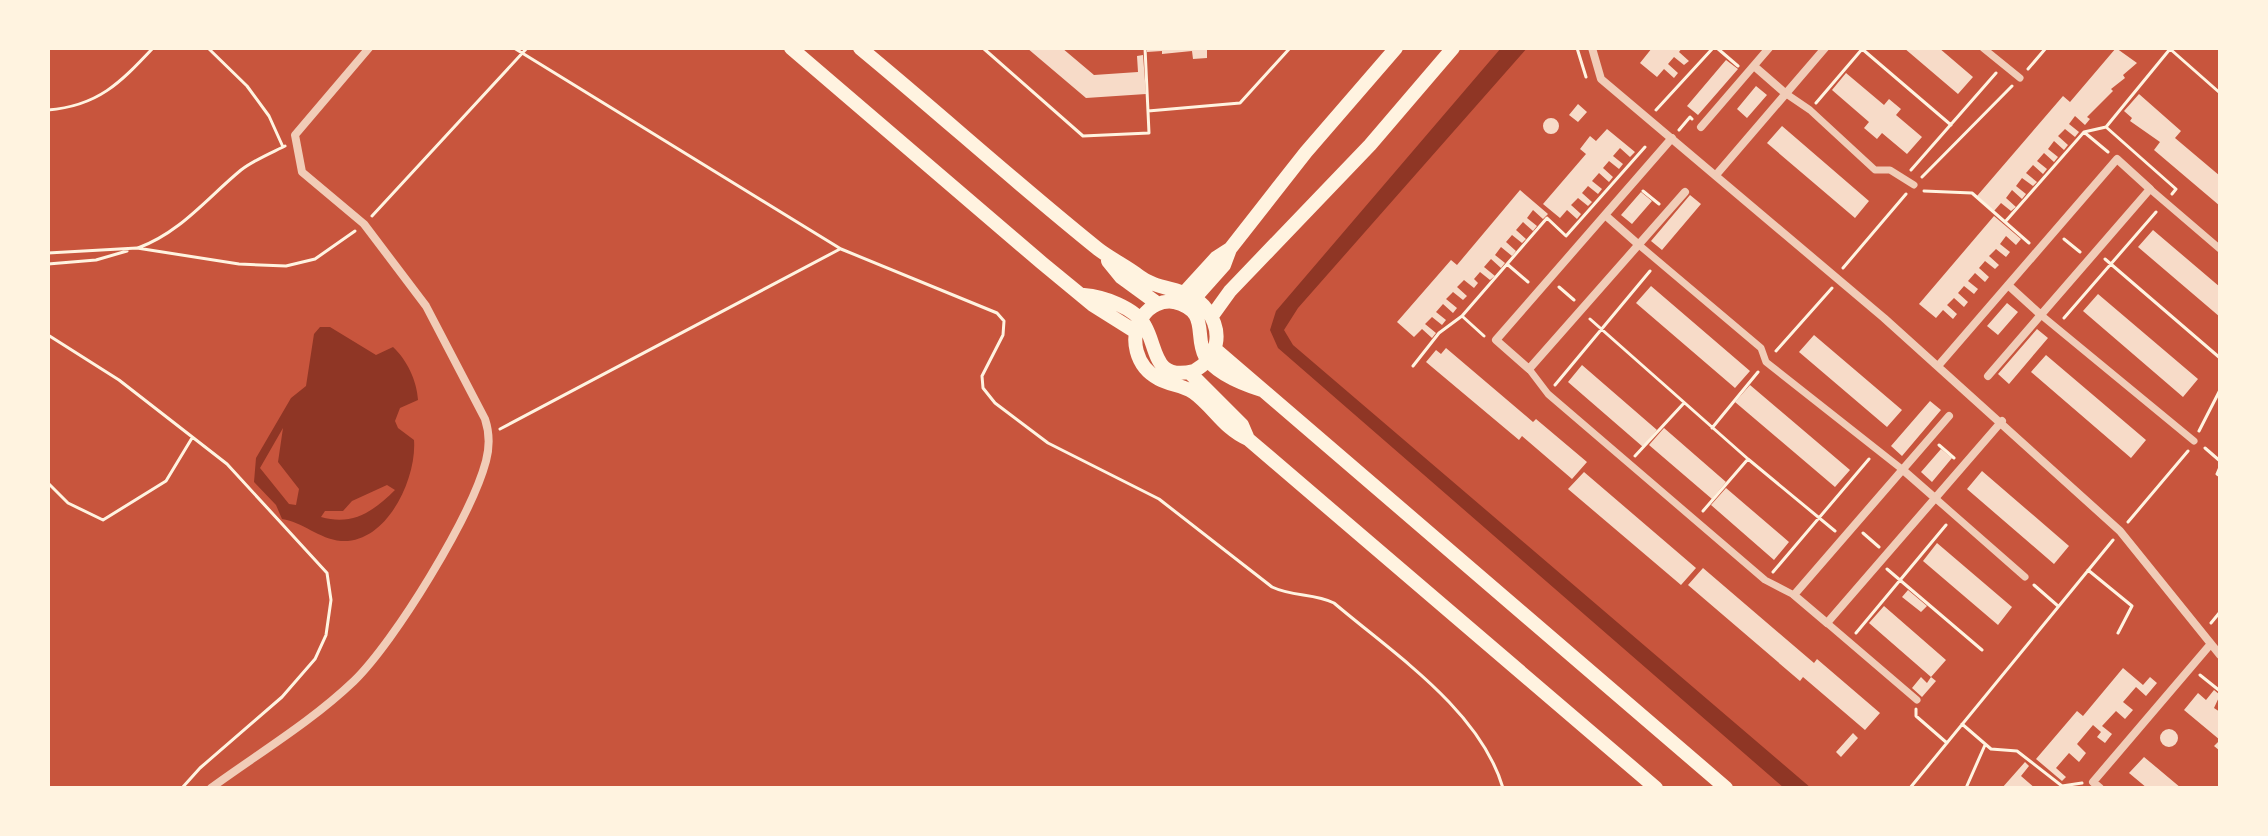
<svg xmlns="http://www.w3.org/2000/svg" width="2268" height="836" font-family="'Fira Sans',sans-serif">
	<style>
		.water { fill: #8f3625; fill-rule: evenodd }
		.building { fill: #f7dbc8 }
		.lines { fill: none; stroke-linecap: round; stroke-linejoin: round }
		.path { stroke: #fff3e0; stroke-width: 3 }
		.pedestrian { stroke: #f1ccb7; stroke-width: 7 }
		.minor { stroke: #f1ccb7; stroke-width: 8 }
		.secondary { stroke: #fff3e0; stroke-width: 14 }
	</style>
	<rect width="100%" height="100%" fill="#c8553d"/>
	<path class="water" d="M1501,48H1527L1298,308L1284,330L1293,345L1811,788H1784L1278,348L1270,330L1276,311Z
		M320,327H330L376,355L393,347C407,360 417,381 418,400L400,408L395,421L398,428L414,440C417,478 387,544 341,541C319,539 303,522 282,519L276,505L254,482L256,458L291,398L306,386L314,334ZM283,428L278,462L299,489L296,505L289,504L260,468ZM387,485L395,490C373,512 352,526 321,517L325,511H343L352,501Z"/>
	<path class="building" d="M1027,48H1062L1094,75L1138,72L1137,56L1143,55L1146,94L1086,98Z
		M1147,48H1207V58L1193,59L1192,51L1162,54V51L1147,52Z
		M1652,48H1682L1679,52L1689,61L1684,65L1674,57L1668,64L1678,73L1674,78L1664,69L1657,77L1640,63Z
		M1904,48H1939L1973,77L1958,94Z
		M2116,48L2137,63L2123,75L2125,78L2111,89L2113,91L2087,117L2090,119L2085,125L2075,116L2069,124L2079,132L2075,137L2065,129L2058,136L2068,145L2064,150L2054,141L2048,149L2058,157L2054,162L2044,153L2037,161L2047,169L2043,174L2033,165L2026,173L2037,182L2033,186L2022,178L2016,186L2026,194L2022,199L2012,190L2006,198L2016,207L2011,211L2001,203L1994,211L1977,196L2063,96L2070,102Z
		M1726,60L1738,69L1698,115L1687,106Z
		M1846,73L1884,105L1889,99L1901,109L1896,115L1922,137L1907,154L1882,133L1877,139L1864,128L1869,122L1832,90Z
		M1756,86L1767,95L1747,118L1737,109Z
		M2139,94L2181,131L2175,138L2220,176V206L2154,150L2160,142L2130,121L2132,118L2124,111Z
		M1578,104L1587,112L1578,122L1569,115Z
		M1543 126a8 8 0 1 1 16 0a8 8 0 1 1-16 0Z
		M1782,126L1869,201L1855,218L1767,143Z
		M1607,129L1635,152L1630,157L1620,148L1613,156L1623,164L1619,169L1609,161L1603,168L1613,177L1609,182L1599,173L1592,181L1602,189L1598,194L1588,186L1582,193L1592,202L1588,206L1578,198L1571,205L1581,214L1577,219L1567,210L1560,218L1543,204L1586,154L1580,149L1590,136L1596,141Z
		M1520,190L1548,214L1543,219L1533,210L1527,218L1537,226L1533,231L1523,222L1516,230L1526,239L1522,243L1512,235L1506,242L1516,251L1512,256L1501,247L1495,255L1505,263L1501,268L1491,259L1484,267L1495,276L1490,280L1480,272L1474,279L1478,283L1474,288L1464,280L1457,287L1467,296L1463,300L1453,292L1446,299L1457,308L1453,313L1443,304L1436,312L1446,320L1442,325L1432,317L1425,324L1436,333L1432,338L1422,329L1414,337L1397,322L1451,260L1457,265Z
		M1641,192L1652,201L1632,224L1621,215Z
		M1690,195L1701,204L1662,250L1651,241Z
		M1994,216L2021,239L2016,245L2006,236L2000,244L2010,252L2006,257L1996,249L1989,256L1999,265L1995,269L1985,261L1979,268L1989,277L1985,282L1975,273L1968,281L1978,289L1974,294L1964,286L1958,293L1968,302L1964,307L1954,298L1947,305L1957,314L1953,319L1943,310L1936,318L1919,304Z
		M2153,230L2220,287V317L2138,247Z
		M1651,286L1750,371L1735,388L1636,303Z
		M2098,294L2198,379L2183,397L2083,311Z
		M2007,303L2018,312L1998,335L1987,326Z
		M2037,329L2048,338L2009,384L1998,374Z
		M1814,335L1902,410L1887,427L1799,352Z
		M1446,348L1533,422L1536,419L1587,462L1572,479L1522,436L1519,440L1426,362L1436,350L1441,354Z
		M2046,355L2146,440L2131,458L2031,372Z
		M1582,365L1657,430L1643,447L1568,382Z
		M1750,385L1850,470L1835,487L1735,402Z
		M1930,401L1941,410L1902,456L1891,446Z
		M1664,428L1726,482L1712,499L1649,445Z
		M1941,449L1952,458L1932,482L1921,472Z
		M1982,471L2069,546L2054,564L1967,489Z
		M1584,472L1696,568L1681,585L1568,489Z
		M1726,488L1789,542L1774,560L1711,505Z
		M1937,543L2012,607L1998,625L1923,561Z
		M1703,568L1814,663L1817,659L1880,713L1865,730L1803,677L1800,681L1688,585Z
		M1908,590L1927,606L1921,612L1902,597Z
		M1884,606L1946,660L1931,677L1936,681L1922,697L1912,688L1921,677L1927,683L1931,677L1869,623Z
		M2123,668L2143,685L2150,677L2157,683L2146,696L2136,687L2123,702L2133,710L2125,719L2116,711L2102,726L2112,734L2105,743L2097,737L2101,732L2093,725L2077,744L2086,753L2079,762L2069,753L2056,768L2066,777L2062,781L2036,759L2077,711L2083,716Z
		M2214,690L2220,695L2214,708L2220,712V751L2214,746L2220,740L2184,710L2198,693L2206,700Z
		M2160 738a9 9 0 1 1 18 0a9 9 0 1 1-18 0Z
		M1853,733L1858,738L1841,757L1836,752Z
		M2144,757L2156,767L2181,788H2147L2129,773Z
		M2025,762L2029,766L2021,776L2035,788H2002Z"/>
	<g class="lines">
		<path class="path" d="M208,48L247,86L269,116L283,147
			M514,48L841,249L997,313L1004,321L1003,335L982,376L983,388L995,403L1048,443L1159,499L1272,587C1293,597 1314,593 1334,603C1394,654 1480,710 1503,788
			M983,48L1083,136L1149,133L1145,48
			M1577,48L1586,77
			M1717,48L1738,66
			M1861,48L1951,125
			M2169,48L2220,93
			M2028,69L2046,48
			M1816,103L1863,48
			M48,110C98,106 120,83 153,48
			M1656,110L1713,48
			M1148,111L1240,103L1290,48
			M2106,127L2176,189L2172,194
			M1679,130L1690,117L1692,119
			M2108,152L2084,132L2106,127L2170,49
			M1911,170L1996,73
			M1922,177L2012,86
			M1643,191L1659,204
			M1924,191L1972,193L2029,243
			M372,216L527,48
			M2005,222L2084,132
			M1566,236L1645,147
			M2064,239L2080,252
			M138,248C181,232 207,198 241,170C254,160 271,153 285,146
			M48,253L137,248L239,264L286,266L315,259L355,231
			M2105,259L2220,358
			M48,264L96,260L127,251
			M1507,264L1528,282
			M1843,268L1906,194
			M1559,287L1574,300
			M2064,318L2156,212
			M1590,319L1748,459L1835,531
			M48,335L119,380L227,464L327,573L331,600L326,635L315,659L282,697L200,768L182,788
			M1484,336L1462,316L1547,218L1565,235
			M1776,351L1832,288
			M1413,366L1439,333L1462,316
			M1555,385L1650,271
			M1712,428L1758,372
			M500,429L840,249
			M2199,431L2220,390
			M1939,445L1954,458
			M2205,448L2220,461
			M1635,456L1684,403
			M2220,467L2217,474L2220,476
			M48,483L68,503L103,520L166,481L192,438
			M1703,511L1748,459
			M2128,522L2188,451
			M1863,533L1879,547
			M1887,569L1982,650
			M2088,570L2132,606L2118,633
			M1773,572L1869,459
			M2034,585L2058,606
			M2211,623L2220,612
			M1856,633L1946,525
			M2200,675L2220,691
			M1916,709V716L1947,743
			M1962,724L1991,749L2017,751L2062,786L2082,783
			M1910,788L2113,540
			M1966,788L1985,745"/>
		<path class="pedestrian" d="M1983,48L2020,78
			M1785,93L1810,110L1875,170H1890L1914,185
			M2150,189L2220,249
			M1639,245L1761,348L1766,362L1903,470
			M2041,315L2194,441
			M1529,369L1548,394L1765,580L1794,595
			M1935,498L2025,577
			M1827,623L1917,700"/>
		<path class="minor" d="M1592,48L1601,79L1884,318L2120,531L2220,655
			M1754,66L1785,93
			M1701,127L1769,48
			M1672,138L1496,340L1529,369L1685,192
			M1716,175L1825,48
			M1605,215L1639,245
			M2008,285L2041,315
			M1938,366L2117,159L2150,189L1988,376
			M1949,416L1794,595L1827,623L2002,421
			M1903,470L1935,498
			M211,788C259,753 311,722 354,681C395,641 471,517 486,461C490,446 490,434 485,419L426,306L364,224L302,172L295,135L369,48
			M2100,788L2093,782L2209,646"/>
		<path class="secondary" d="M791,48L1042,263L1093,305L1136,332
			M860,48C940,114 1017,184 1098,249C1111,259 1126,266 1139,276C1161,293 1189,285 1207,310C1223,332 1219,357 1194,371C1153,381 1158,349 1145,326C1136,308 1102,296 1084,295
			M1108,261L1121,277L1158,304
			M1185,292L1216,258L1230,249
			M1191,302L1224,265L1230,249L1306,152L1396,48
			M1212,316L1230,291L1370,145L1453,48
			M1215,349L1726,788
			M1189,372L1242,425L1248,439
			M1262,390C1243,384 1216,374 1205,356C1194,335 1210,311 1174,302C1162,300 1150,306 1143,316C1128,338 1136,367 1159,379C1170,385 1182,385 1193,392C1213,406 1224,429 1248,439L1656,788"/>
	</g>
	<rect width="2268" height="836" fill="none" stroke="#fff3e0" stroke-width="100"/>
</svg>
